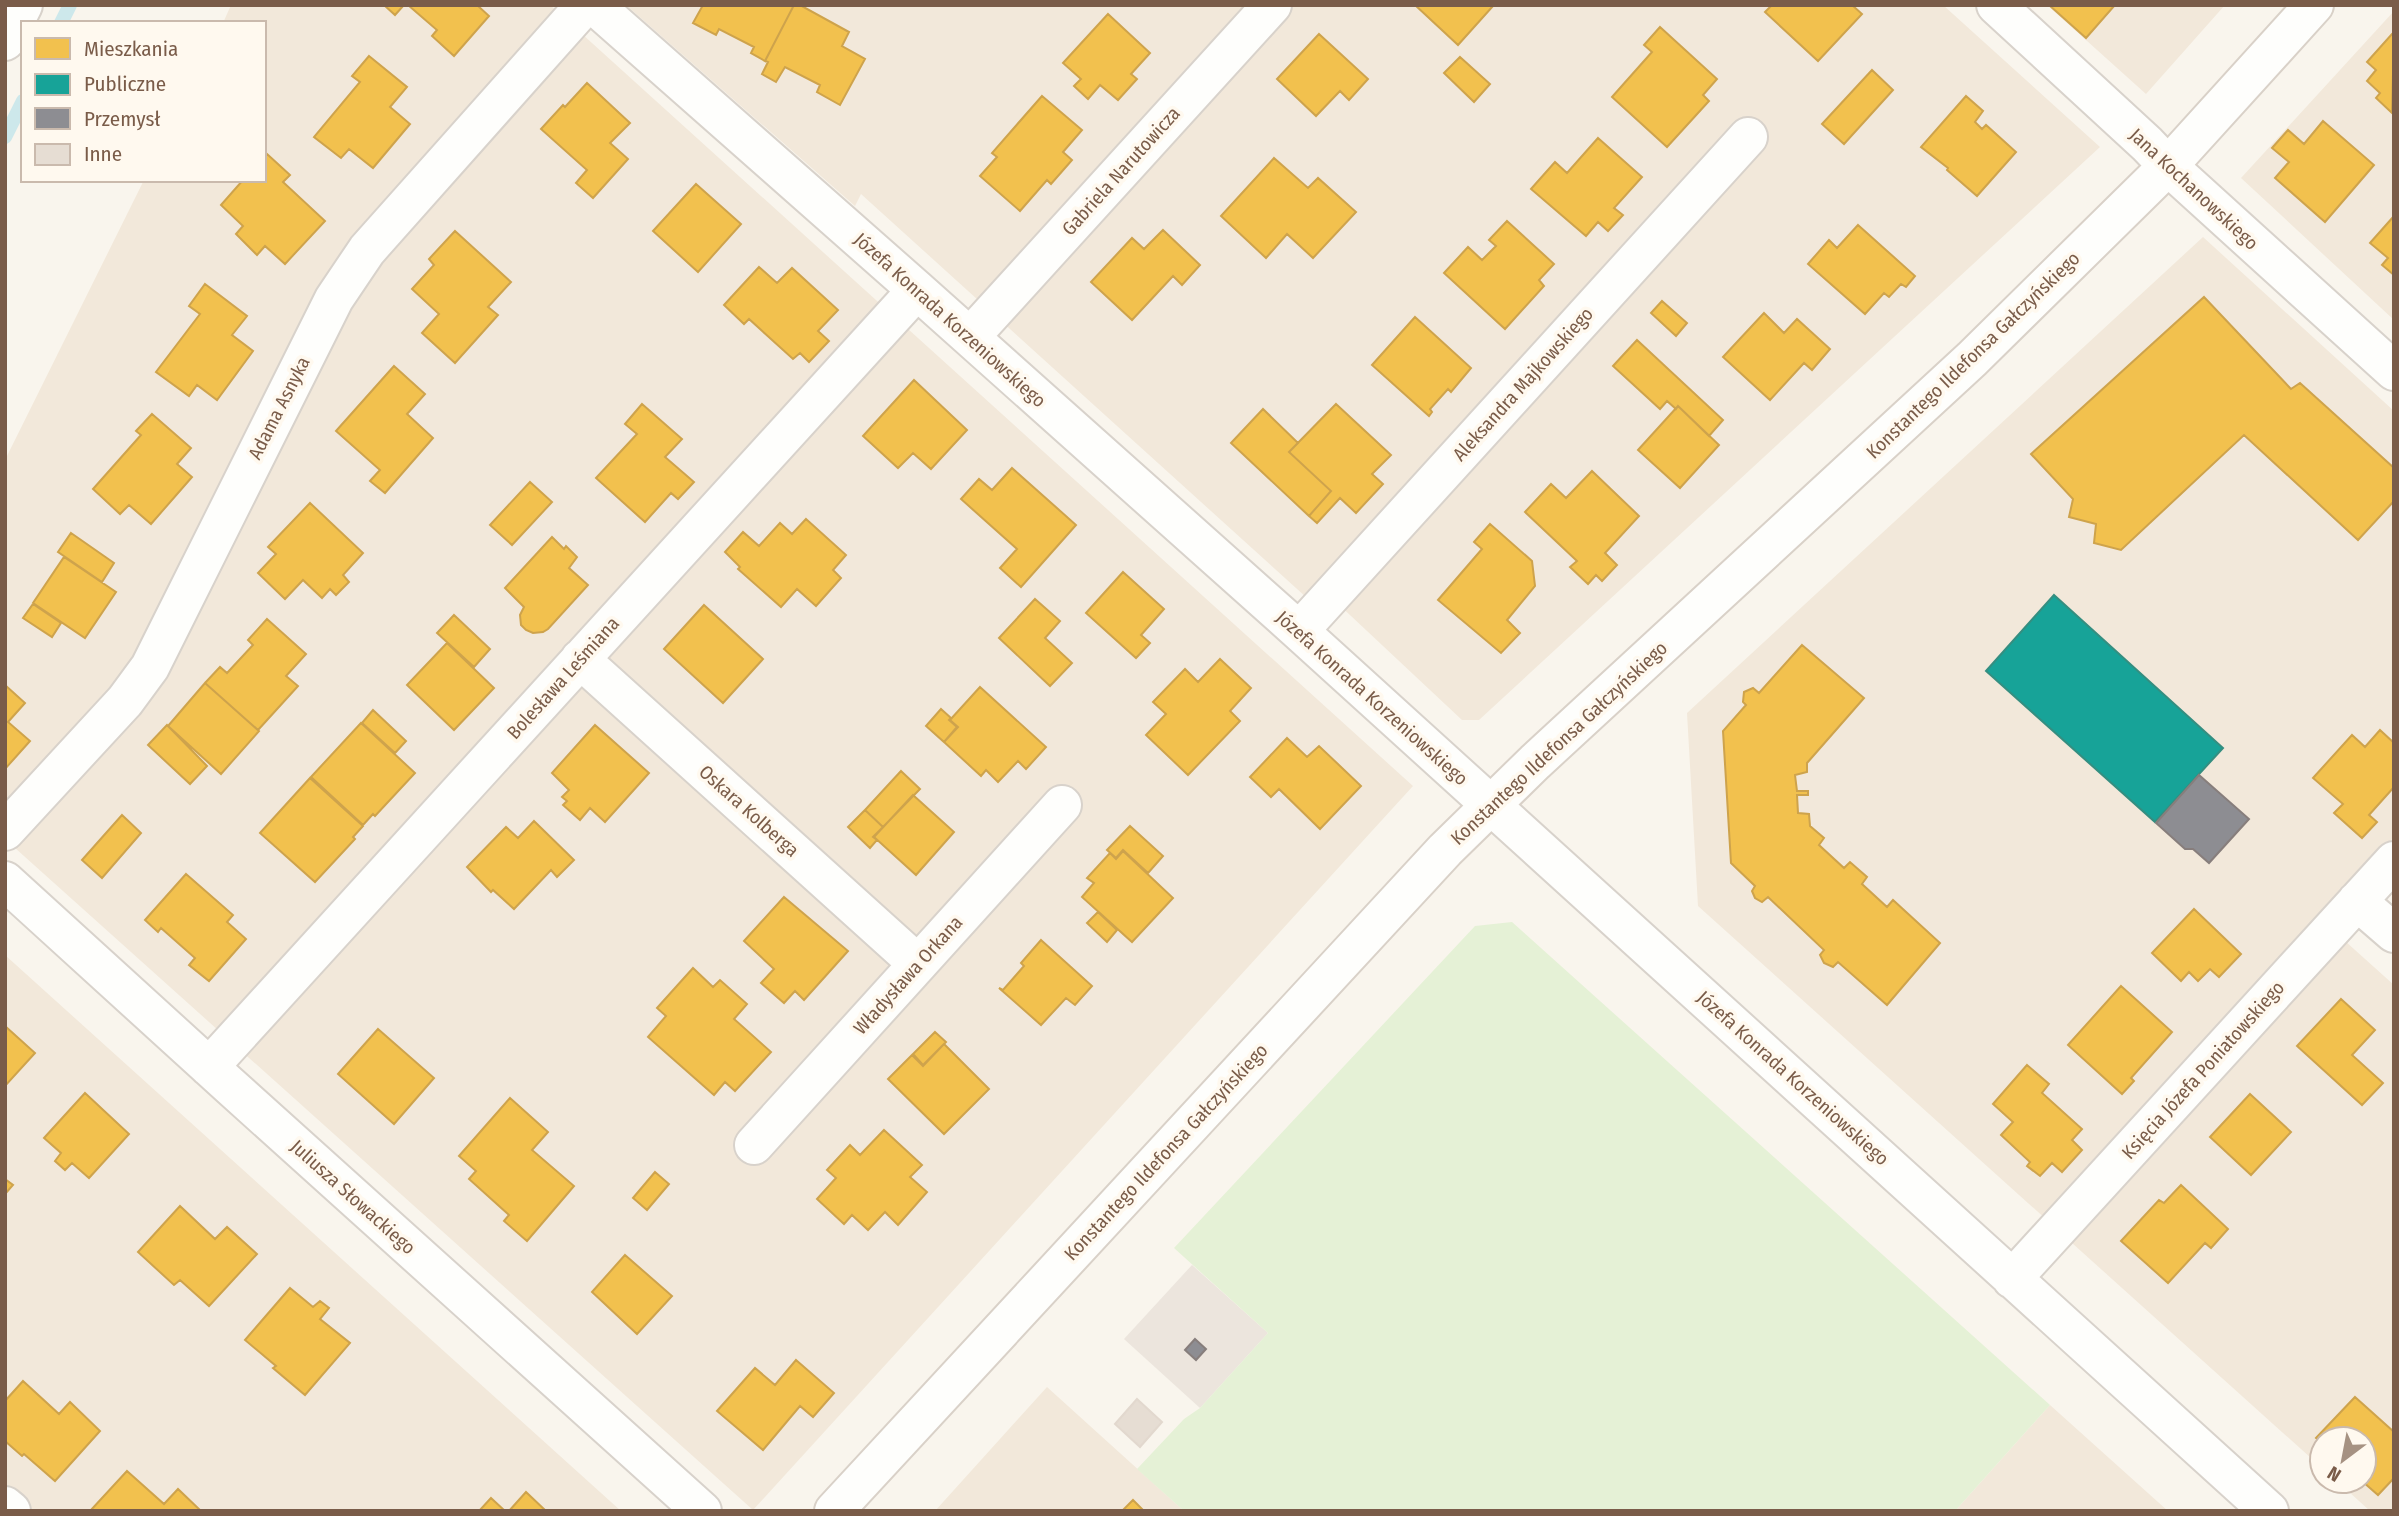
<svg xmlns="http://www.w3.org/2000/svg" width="2399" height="1516" font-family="'Fira Sans Condensed',sans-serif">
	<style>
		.residential { fill: #f2e8da }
		.industrial { fill: #ece5dd }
		.green { fill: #e5f1d6 }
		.homes { fill: #f2c14e; stroke: #cea34c; stroke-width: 2 }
		.public { fill: #17a398; stroke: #358e80; stroke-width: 2 }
		.industry { fill: #8d8d92; stroke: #877e7c; stroke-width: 2 }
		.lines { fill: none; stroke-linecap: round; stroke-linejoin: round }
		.stream { stroke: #cde8eb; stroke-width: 14 }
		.building { fill: #e6ddd3; stroke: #e2d8ce; stroke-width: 2 }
		.street-casing { stroke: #d8d2cb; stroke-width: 42 }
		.secondary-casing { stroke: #d9d1c8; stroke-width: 42 }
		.street { stroke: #fefefc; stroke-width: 38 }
		.secondary { stroke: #fefefc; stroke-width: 38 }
		.labels { text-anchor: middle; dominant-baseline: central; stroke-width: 7; stroke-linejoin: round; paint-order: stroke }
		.street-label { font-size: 19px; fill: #7a5c49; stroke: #fff9ef }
	</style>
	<rect width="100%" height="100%" fill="#f9f5ed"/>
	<path class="residential" d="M231,5H550L1413,786L753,1510L5,839V460L144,180H264V23H223Z
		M626,5H1943L2100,147L1479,720H1462L1319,586L1307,598L861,194L855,206Z
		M2047,5H2225L2146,94Z
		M2394,11V320L2241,178Z
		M2203,237L2394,411V837L2048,1221L1698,906L1687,713Z
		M2345,941L2394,985V1511H2370L2337,1481H2364V1439H2322V1468L2072,1243Z
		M5,955L621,1511H5Z
		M1047,1387L1184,1511H935Z
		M2050,1405L2168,1511H1955Z"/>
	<path class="industrial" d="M1192,1265L1268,1333L1200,1408L1124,1339Z"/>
	<path class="green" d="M1512,922L2050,1405L1955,1511H1184L1137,1469L1184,1419L1200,1408L1268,1333L1174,1248L1475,926Z"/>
	<path class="homes" d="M384,5H404L395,15Z
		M408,5H477L489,16L454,56L432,36L437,30Z
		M703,5H794L765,61L751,53L754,47L719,29L716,35L693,23Z
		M794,5H800L849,32L842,46L865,59L840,105L817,92L820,85L785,67L776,82L762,74L768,62L765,61Z
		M1415,5H1492L1493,6L1458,45Z
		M1772,5H1852L1862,14L1818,61L1765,12Z
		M2049,5H2115L2086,38Z
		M1108,14L1150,53L1131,74L1137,79L1118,100L1100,85L1088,99L1074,86L1081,79L1063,63Z
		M1660,27L1717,79L1703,95L1709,101L1667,147L1612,97L1652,52L1644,45Z
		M1319,34L1368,79L1349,100L1340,91L1316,116L1277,79Z
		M2392,34L2394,35L2392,113L2376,98L2380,93L2367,81L2376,70L2367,62Z
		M369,56L407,87L390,107L410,124L373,168L349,149L341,158L314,137L360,82L352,76Z
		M1460,57L1490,84L1474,102L1444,73Z
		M1872,70L1893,90L1844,144L1822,124Z
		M587,83L630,123L610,143L628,159L593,198L576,183L587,170L541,129L563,105L565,107Z
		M1042,96L1082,130L1063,152L1072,160L1051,184L1047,180L1020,211L980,176L997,157L992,153Z
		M1966,96L1983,111L1975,122L1982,129L1986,125L2016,152L1977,196L1947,170L1948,168L1921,147Z
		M2323,121L2374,165L2325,222L2275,178L2289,162L2272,148L2288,130L2304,144Z
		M1598,138L1642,177L1614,208L1623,215L1608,231L1598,222L1586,236L1531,189L1555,162L1567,173Z
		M267,154L290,175L283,182L325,221L285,264L265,246L257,255L236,234L243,226L221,205L243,180H264V158Z
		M1274,158L1308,188L1318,178L1356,212L1313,258L1287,234L1266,258L1221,216Z
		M696,184L741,224L698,272L653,231Z
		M2394,216V275L2382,265L2388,258L2370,243Z
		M1507,221L1554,264L1539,280L1544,286L1505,329L1444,273L1468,247L1482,260L1496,246L1489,240Z
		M1858,225L1915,276L1906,287L1901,284L1889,297L1884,293L1865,314L1808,264L1829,240L1837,248Z
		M1163,230L1200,265L1182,285L1173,276L1132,320L1091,282L1132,238L1144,249Z
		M455,231L511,282L488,307L498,315L455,363L422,333L439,314L412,289L434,265L429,259Z
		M759,267L777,283L792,268L838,310L818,331L829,341L809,362L800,353L793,359L749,319L744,324L724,305Z
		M205,284L247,316L232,335L253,351L217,400L197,385L189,396L156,372L200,314L189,306Z
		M2204,297L2291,389L2300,383L2394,468V501L2358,540L2244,435L2121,550L2094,543L2096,524L2069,517L2073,499L2031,454Z
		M1662,301L1687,323L1676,336L1651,313Z
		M1764,313L1784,333L1797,319L1830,349L1812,370L1804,363L1770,400L1723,357Z
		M1415,317L1471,368L1451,392L1448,389L1430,409L1432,412L1429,416L1372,365Z
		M1637,340L1723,420L1709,436L1678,406L1676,409L1667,401L1660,409L1613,366Z
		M394,366L425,394L407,414L433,438L385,493L370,481L380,470L336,431Z
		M914,380L967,430L931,469L913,453L898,468L863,436Z
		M642,404L682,439L665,457L694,482L678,499L671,493L645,522L596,478L637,434L625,424Z
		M1336,404L1391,455L1372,474L1383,484L1356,513L1340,498L1317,523L1309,516L1331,491L1289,452Z
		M1678,406L1719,445L1680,488L1638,450Z
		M1263,409L1298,443L1289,452L1331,491L1309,516L1231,443Z
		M152,414L191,448L177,464L192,477L151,524L129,505L120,514L93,489L141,435L136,431Z
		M1012,468L1076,525L1021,587L1000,568L1017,549L961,499L979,479L992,490Z
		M1592,471L1639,516L1605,553L1617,565L1602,581L1596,575L1588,584L1570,567L1577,561L1525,512L1551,484L1566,498Z
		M530,482L552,502L512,545L490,525Z
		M310,503L363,553L343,575L349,582L336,595L330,589L322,598L303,580L285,599L258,573L276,554L268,547Z
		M806,519L846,555L833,570L841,578L816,606L797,589L781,607L738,569L740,567L725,552L743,532L759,546L780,523L792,534Z
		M1490,524L1532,561L1535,586L1507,620L1520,633L1501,653L1438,600L1482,549L1474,542Z
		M71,533L114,563L102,582L58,552Z
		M552,537L564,549L566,546L577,557L569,568L588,585L548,629L543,632L533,633L526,630L521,625L520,615L524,607L505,588Z
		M64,557L116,592L85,638L33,603Z
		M1123,572L1164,609L1141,635L1150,643L1136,658L1086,613Z
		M1035,599L1060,621L1045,638L1072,663L1050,686L999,638Z
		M33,604L61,623L52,637L23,618Z
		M704,605L763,659L723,703L664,649Z
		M454,615L490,649L474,667L437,633Z
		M267,619L306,654L286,676L298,686L258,730L205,683L220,667L227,673L253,645L248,640Z
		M447,643L494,688L454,730L407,685Z
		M1802,645L1864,698L1807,763V772L1795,775L1797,791H1808V795H1797L1798,813L1809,814L1810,826L1824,838L1819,845L1844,868L1850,862L1867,877L1862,884L1887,907L1893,900L1940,943L1887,1005L1838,962L1833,967L1824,963L1820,955L1824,950L1768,897L1762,902L1755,898L1752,891L1755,886L1731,863L1723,731L1746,705L1743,702L1744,692L1753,688L1759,693Z
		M1220,659L1251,688L1230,711L1240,721L1188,775L1146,735L1166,714L1153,702L1185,669L1198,682Z
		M205,683L259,731L221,774L168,726Z
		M5,685L25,703L8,722L30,741L5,769Z
		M980,687L1046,747L1026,769L1018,761L998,782L986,770L981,776L944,742L958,727L950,720Z
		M941,709L951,718L949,720L957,727L944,742L926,726Z
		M373,710L406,741L395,753L362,723Z
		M361,723L415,773L375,816L373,814L363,825L311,777Z
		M167,725L207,766L190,784L148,745Z
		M595,725L649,773L605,822L590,808L580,820L563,805L567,801L562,797L569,790L552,773Z
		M2380,730L2394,743V787L2369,815L2377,822L2362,838L2334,813L2343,804L2313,778L2352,735L2365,747Z
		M1287,738L1307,757L1319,746L1361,786L1320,829L1279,789L1271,797L1250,777Z
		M901,771L920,789L883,827L865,810Z
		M310,778L363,826L353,837L355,839L315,882L260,833Z
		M913,795L954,832L916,875L874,837Z
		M865,810L883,827L873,837L877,840L870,848L848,827Z
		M122,815L141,833L102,878L82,860Z
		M534,821L574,860L557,877L551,870L514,909L493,890L491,892L467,867L506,827L518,838Z
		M1130,826L1163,856L1148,873L1123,850L1116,858L1107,850Z
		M1123,851L1173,898L1132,942L1082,897L1094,883L1087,878L1110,853L1116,859Z
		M186,874L233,915L227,922L246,939L209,981L189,965L195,958L161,928L158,932L145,920Z
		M784,897L848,951L804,1000L795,991L784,1003L761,983L774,969L744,941Z
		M2194,909L2241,954L2219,977L2210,969L2198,981L2189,972L2181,981L2152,953Z
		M1098,912L1117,930L1107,942L1087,923Z
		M1041,940L1092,986L1075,1005L1066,998L1041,1025L999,988L1003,990L1024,966L1021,963Z
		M693,968L713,987L720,980L747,1004L734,1019L771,1052L735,1091L725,1082L714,1095L648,1037L666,1016L657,1008Z
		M2121,986L2172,1032L2131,1078L2134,1081L2122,1094L2068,1045Z
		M2341,999L2375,1030L2352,1055L2383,1083L2362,1105L2297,1046Z
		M5,1026L35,1053L5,1086Z
		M378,1029L434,1078L394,1124L338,1074Z
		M935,1032L946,1042L923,1065L913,1054Z
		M944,1044L989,1089L944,1134L888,1079L912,1055L923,1066Z
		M2027,1065L2049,1084L2042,1093L2082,1129L2072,1140L2082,1150L2062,1172L2052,1163L2040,1176L2027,1166L2030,1162L2001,1135L2013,1122L1993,1104Z
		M85,1093L129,1134L89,1178L72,1163L65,1170L55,1161L61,1153L44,1138Z
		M2250,1094L2291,1132L2251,1175L2210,1137Z
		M510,1098L548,1132L532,1150L574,1186L527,1241L504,1221L509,1215L469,1179L476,1171L459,1156Z
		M884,1130L922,1165L910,1177L927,1192L898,1225L885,1212L868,1230L852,1215L844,1224L817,1199L836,1178L827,1170L850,1145L860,1155Z
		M655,1172L669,1184L647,1210L633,1198Z
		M5,1179L13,1185L5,1194Z
		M2181,1185L2228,1229L2211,1248L2205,1243L2168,1283L2121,1241L2159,1200L2164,1203Z
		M180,1206L215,1239L227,1227L257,1254L209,1306L180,1280L174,1285L138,1252Z
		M625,1255L672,1296L637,1334L592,1292Z
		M290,1288L313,1307L320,1301L329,1308L320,1319L350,1343L305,1395L273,1368L276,1366L245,1340Z
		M796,1360L834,1393L813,1417L800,1406L763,1450L717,1411L755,1368L775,1385Z
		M23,1381L59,1414L70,1402L100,1431L55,1481L24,1454L22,1456L5,1441V1401Z
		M2355,1397L2394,1432V1478L2378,1495L2362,1481H2364V1439H2322V1443L2316,1438Z
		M127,1471L164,1504L178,1489L201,1511H90Z
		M526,1492L546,1511H509Z
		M491,1498L505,1511H479Z
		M1133,1500L1144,1511H1122Z"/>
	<path class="public" d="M2054,595L2223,748L2155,822L1986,671Z"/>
	<path class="industry" d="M2199,775L2249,819L2209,863L2193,849H2185L2156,823Z
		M1195,1339L1206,1349L1196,1360L1185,1350Z"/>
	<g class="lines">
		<path class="stream" d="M61,23L70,5
			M5,137L23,101"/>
	</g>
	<path class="building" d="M1137,1399L1162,1422L1140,1447L1115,1424Z"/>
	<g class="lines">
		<defs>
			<path id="street" d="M594,5L917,290L1299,631L2269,1511
				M1996,5L2147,144L2168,166L2394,371
				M5,41L23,5
				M970,337L1272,5
				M1299,631L1748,137
				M580,659L918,964
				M5,831L125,701L150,667L334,299L367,250L585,5
				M5,881L229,1085L702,1511
				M2357,901L2394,933
				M209,1067L917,290
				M754,1145L1062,805
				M2012,1279L2394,861
				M5,1506L11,1511"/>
			<path id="secondary" d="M834,1511L1445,850L1535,762L1972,359L2168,166L2314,5"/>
		</defs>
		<use href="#street" class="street-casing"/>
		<use href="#secondary" class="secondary-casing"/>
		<use href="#street" class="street"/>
		<use href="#secondary" class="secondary"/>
	</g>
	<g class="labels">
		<g class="street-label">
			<text transform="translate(1121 171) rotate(-48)">Gabriela Narutowicza</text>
			<text transform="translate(2194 189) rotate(43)">Jana Kochanowskiego</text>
			<text transform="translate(950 320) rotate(42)">Józefa Konrada Korzeniowskiego</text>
			<text transform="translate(1973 355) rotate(-44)">Konstantego Ildefonsa Gałczyńskiego</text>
			<text transform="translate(1523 384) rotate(-48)">Aleksandra Majkowskiego</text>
			<text transform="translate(279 408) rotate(-63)">Adama Asnyka</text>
			<text transform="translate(563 678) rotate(-48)">Bolesława Leśmiana</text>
			<text transform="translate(1372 698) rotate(42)">Józefa Konrada Korzeniowskiego</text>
			<text transform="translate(1559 743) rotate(-43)">Konstantego Ildefonsa Gałczyńskiego</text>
			<text transform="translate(749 811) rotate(42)">Oskara Kolberga</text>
			<text transform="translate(908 975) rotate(-48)">Władysława Orkana</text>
			<text transform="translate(2203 1070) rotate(-48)">Księcia Józefa Poniatowskiego</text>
			<text transform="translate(1793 1078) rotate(42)">Józefa Konrada Korzeniowskiego</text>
			<text transform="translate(1166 1152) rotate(-47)">Konstantego Ildefonsa Gałczyńskiego</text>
			<text transform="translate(353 1197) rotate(42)">Juliusza Słowackiego</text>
		</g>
	</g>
	<rect width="2399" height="1516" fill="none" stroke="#7a5c49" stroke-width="14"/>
	<rect x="21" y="21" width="245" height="161" fill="#fff9ef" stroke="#cabaad" stroke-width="2"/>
	<rect x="35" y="38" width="35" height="21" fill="#f2c14e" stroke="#cabaad" stroke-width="2"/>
	<text x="84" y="56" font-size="21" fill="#7a5c49">Mieszkania</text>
	<rect x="35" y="74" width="35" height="21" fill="#17a398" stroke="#cabaad" stroke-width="2"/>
	<text x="84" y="91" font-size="21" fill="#7a5c49">Publiczne</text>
	<rect x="35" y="108" width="35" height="21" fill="#8d8d92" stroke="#cabaad" stroke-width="2"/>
	<text x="84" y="126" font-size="21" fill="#7a5c49">Przemysł</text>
	<rect x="35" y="144" width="35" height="21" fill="#e6ddd3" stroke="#cabaad" stroke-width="2"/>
	<text x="84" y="161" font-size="21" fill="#7a5c49">Inne</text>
	<g transform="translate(2343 1460) rotate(212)"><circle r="33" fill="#fff9ef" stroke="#cabaad" stroke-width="2"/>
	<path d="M0-5L12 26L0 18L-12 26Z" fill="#a69282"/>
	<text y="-10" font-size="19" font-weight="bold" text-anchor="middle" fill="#7a5c49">N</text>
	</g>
</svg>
